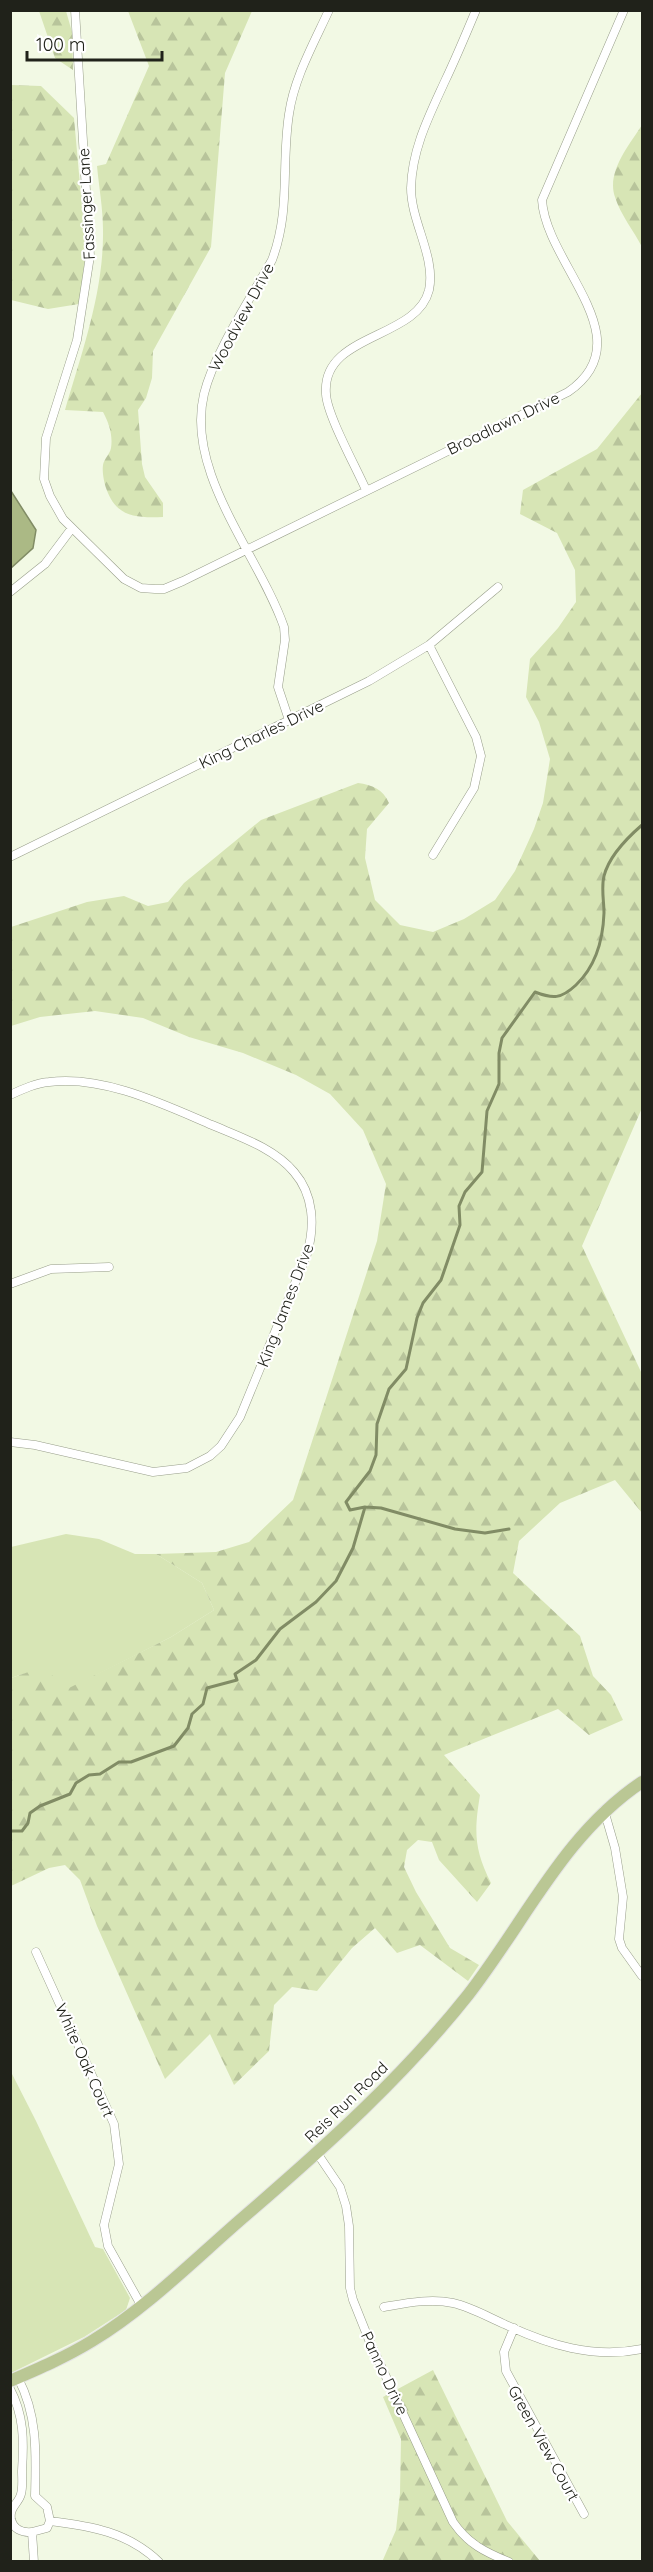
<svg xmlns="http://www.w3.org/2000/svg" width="653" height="2572" font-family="Quicksand,sans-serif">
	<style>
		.grass { fill: #d7e5b5 }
		.forest { fill: url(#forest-firs) }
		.water { fill: #abb985; stroke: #818c65; stroke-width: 1.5 }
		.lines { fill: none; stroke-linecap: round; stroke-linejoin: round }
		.stream { stroke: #818c65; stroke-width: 3 }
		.minor-casing { stroke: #989e8a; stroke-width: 9 }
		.primary-casing { stroke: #e4e4e4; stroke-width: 14 }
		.minor { stroke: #fff; stroke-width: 8 }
		.primary { stroke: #bac794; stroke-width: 12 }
		.labels { text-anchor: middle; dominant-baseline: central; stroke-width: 4.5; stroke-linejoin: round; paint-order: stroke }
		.street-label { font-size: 16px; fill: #20221a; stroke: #fff }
	</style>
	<defs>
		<pattern id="forest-firs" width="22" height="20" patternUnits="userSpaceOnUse" patternTransform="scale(1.5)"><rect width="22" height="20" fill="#d7e5b5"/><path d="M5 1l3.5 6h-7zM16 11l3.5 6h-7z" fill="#b8c49b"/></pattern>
	</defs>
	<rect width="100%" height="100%" fill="#f2f9e4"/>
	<path class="grass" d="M66,1534L99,1539L135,1554H156L202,1583L214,1610L171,1637L67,1690C48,1672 36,1668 11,1678V1547Z
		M11,2072L36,2121L95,2247L103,2249L130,2298L126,2310L84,2337L11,2373Z"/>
	<path class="forest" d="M39,11H66L72,32L73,70L55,58Z
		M128,11H252L225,73L211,247L153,351L152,378L146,398L138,410L142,464L145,477L163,503V517C135,518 116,517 106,488C104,482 102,472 103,465C104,459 110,454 111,448C113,435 109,423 103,412L65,410C82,352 104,291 103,230C103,209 99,187 97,166L106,164L149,66Z
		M11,85L41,86L74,118L86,252L79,304L48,309L11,300Z
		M642,125V247C634,231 620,214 615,197C606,172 630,144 642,125Z
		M642,393V1108L582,1246L642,1374V1513L615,1480L560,1503L519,1541L513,1573L580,1636L593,1676L611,1695L623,1720L589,1735L558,1709L444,1755L480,1795C474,1831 474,1850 491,1883L477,1902L439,1860L432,1842L418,1840L407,1850L404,1867L416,1892L450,1948L479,1965L468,1981L420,1945L397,1953L375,1928L352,1948L317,1991L292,1987L274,2005L269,2051L234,2085L210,2034L165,2079L97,1926L80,1880L65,1865L49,1868L11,1886V1678L40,1668L52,1675L67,1689L171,1637L214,1610L202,1583L156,1554L216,1552L249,1542L293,1500L377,1241L386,1184L363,1130L330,1094L296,1075L243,1053L189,1037L143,1018L95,1011L40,1017L11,1026V927L87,902L124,896L148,906L168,902L184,883L261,820L358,783C372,785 383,789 389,803L367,829L365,858L375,900L400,925L433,932L464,919L495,900L515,871L534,829L543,803L550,759L539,722L526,697L530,659L558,628L576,602L575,570L557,533L520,514L523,490L597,449Z
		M433,2370L507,2521L540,2561L382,2562L396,2530L400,2493L401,2439L383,2397Z"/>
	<path class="water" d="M11,491L36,530L33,548L11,568Z"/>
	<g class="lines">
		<path class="stream" d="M365,1507L381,1508L455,1529L485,1533L509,1529
			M10,1831H22L28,1823L30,1813L40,1806L70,1794L76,1783L89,1775L100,1774L119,1762H131L174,1746L188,1728L192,1714L203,1704L207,1688L237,1680L235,1674L256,1660L280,1629L316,1602L336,1581L353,1548L365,1507L350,1510L346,1502L370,1471L376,1455L377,1424L389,1389L406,1369L417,1318L423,1303L441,1280L460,1225L459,1206L465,1192L482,1172L487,1111L499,1084V1053L502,1038L535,992C553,999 561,999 576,985C596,966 603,940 604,913C604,901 601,888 604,876C609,856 627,838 642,825"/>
		<defs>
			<path id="minor" d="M75,10L90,256L77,340L46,438L44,479L50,496L63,519L124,579L141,588L155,589H164L183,581L568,392C645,339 546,265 542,200L624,10
				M366,490C356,467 327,415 326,394C321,333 417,340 429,290C436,257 411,222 411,188C412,149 429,116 445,81C456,58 466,34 476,10
				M10,592L45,564L72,528
				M429,645L476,737L481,756L474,788L433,855
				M289,720L278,687L285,640L284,627C259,555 185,473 204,394C214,353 251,298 272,260C291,210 281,165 289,114C294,78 314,43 329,10
				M10,857L369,681L429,645L498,587
				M10,1095C23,1089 36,1083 49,1082C103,1075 163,1104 212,1125C240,1137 274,1148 294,1172C314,1195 315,1226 307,1254L240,1417L221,1446L210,1456L187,1468L153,1472L35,1445L10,1442
				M10,1284L51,1269L109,1267
				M604,1810L615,1848L623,1897L619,1939L622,1948L642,1976
				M36,1952L114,2124L119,2164L104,2225L108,2246L141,2305
				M317,2153L340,2187L346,2206L349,2226L350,2288L353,2300L369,2340L453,2522C468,2544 485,2552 509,2562
				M384,2307C407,2303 431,2298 453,2303C471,2307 488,2317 504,2324C549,2345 593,2359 642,2349
				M514,2328L504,2352L506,2371L584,2514
				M18,2378C38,2416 36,2454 35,2496L47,2507L50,2521L47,2528L32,2532
				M10,2389C24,2415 24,2441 22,2471C22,2478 23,2487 21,2494C19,2503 9,2507 11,2519C13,2529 22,2533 32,2532L34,2562
				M50,2521C91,2526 128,2532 159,2562"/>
			<path id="primary" d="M10,2381C38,2369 66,2357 92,2341C147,2308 197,2257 246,2215C326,2146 403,2077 468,1995C525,1922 564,1834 642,1782"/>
		</defs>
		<use href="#minor" class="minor-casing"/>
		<use href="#primary" class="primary-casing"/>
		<use href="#minor" class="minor"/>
		<use href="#primary" class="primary"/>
	</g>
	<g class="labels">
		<g class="street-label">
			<text transform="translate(86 204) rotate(-93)">Fassinger Lane</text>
			<text transform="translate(241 317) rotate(-62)">Woodview Drive</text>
			<text transform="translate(503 423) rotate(-26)">Broadlawn Drive</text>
			<text transform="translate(261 734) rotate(-26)">King Charles Drive</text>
			<text transform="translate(285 1305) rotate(-69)">King James Drive</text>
			<text transform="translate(85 2060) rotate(66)">White Oak Court</text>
			<text transform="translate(346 2102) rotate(-44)">Reis Run Road</text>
			<text transform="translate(385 2373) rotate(65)">Panno Drive</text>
			<text transform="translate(544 2443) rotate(61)">Green View Court</text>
		</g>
	</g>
	<rect width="653" height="2572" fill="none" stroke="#20221a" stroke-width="24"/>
	<path d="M27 51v9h135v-9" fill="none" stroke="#20221a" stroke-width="3"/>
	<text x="36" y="51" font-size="18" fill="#20221a" stroke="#ffffff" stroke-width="4.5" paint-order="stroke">100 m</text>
</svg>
